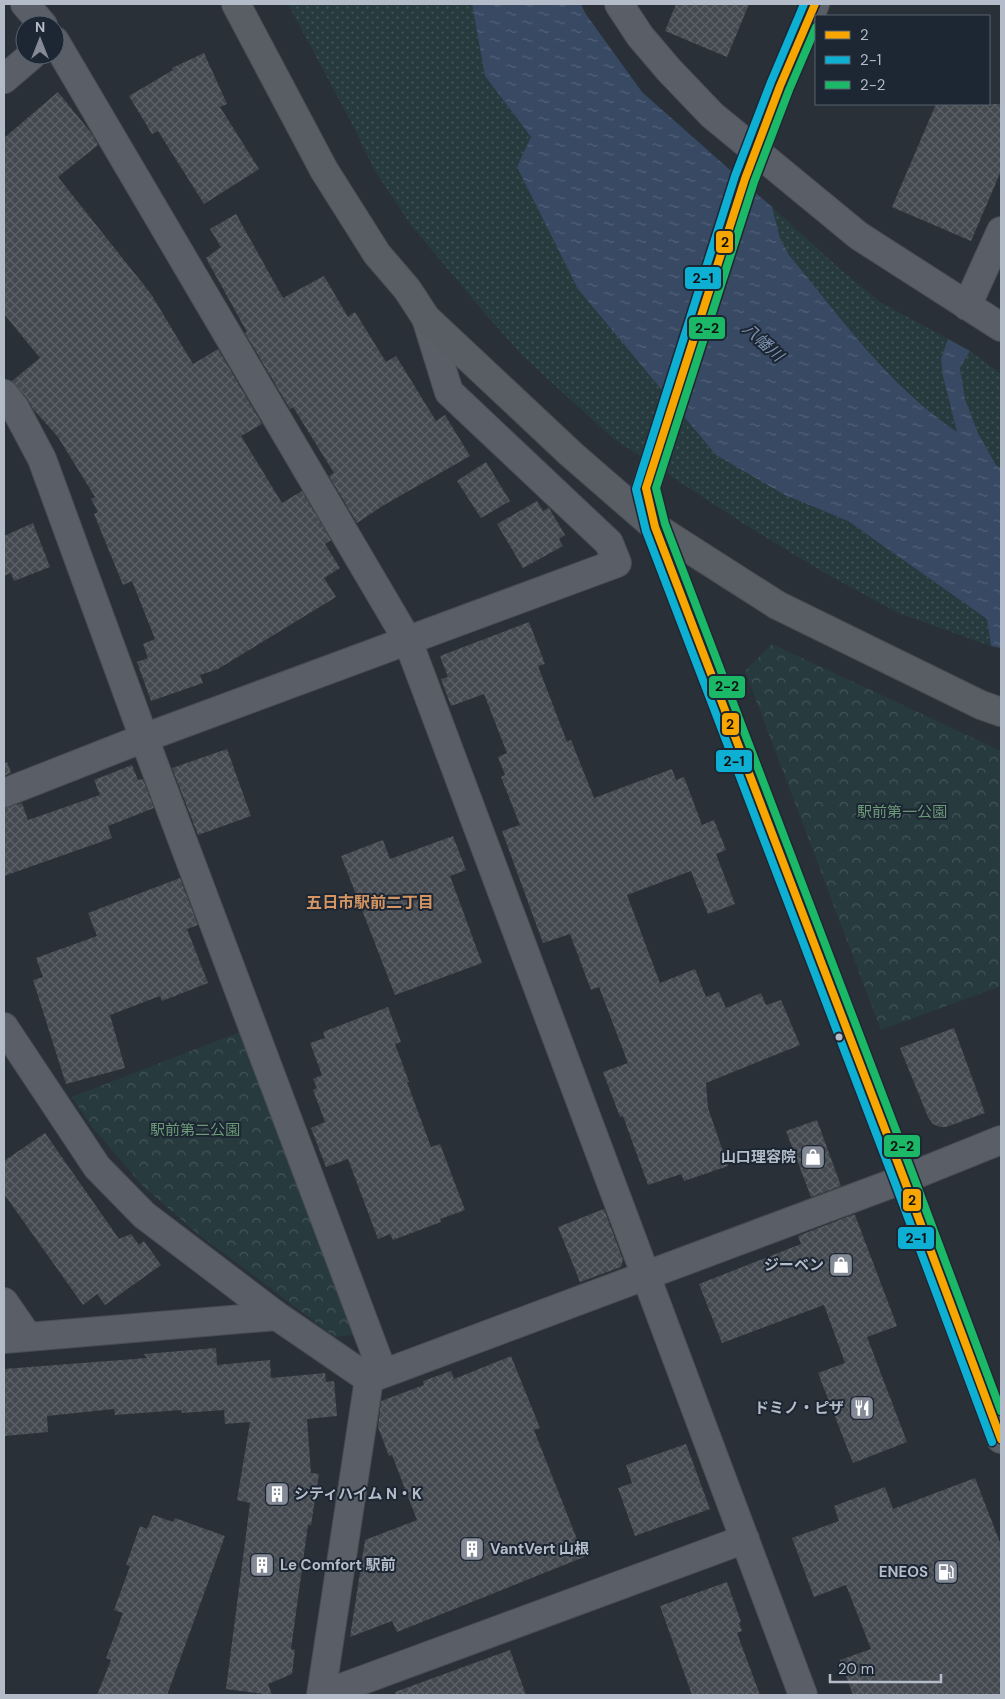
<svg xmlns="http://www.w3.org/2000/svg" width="1005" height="1699" font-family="'DM Sans','Noto Sans JP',sans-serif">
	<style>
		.grass { fill: url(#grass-dots) }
		.park { fill: url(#park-crowns) }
		.water { fill: url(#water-ripples) }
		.building { fill: url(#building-cross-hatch) }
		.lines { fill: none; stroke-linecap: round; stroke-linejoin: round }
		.street-casing { stroke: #484c53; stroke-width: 30 }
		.secondary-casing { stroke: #484c53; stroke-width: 30 }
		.street { stroke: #5a5e66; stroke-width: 28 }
		.secondary { stroke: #595d64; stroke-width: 28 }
		.bus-1-casing { stroke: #1d2633; stroke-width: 11 }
		.bus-2-casing { stroke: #1d2633; stroke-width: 11 }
		.bus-3-casing { stroke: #1d2633; stroke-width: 11 }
		.bus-1 { stroke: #f7a600; stroke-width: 8 }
		.bus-2 { stroke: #0dafd3; stroke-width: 8 }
		.bus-3 { stroke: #1ab867; stroke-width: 8 }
		.bus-dot { fill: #b4bcc9; stroke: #1d2633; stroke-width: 2 }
		.labels { text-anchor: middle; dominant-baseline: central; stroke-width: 4; stroke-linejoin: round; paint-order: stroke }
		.park-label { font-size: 15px; fill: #6b9a76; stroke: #1d2633 }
		.poi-label { font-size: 15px; font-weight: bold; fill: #b4bcc9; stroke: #1d2633; text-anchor: end }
		.water-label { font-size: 16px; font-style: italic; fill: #7c92b1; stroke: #1d2633 }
		.neighbourhood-label { font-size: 16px; font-weight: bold; fill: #d59563; stroke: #1d2633 }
		.line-badge { stroke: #1d2633; stroke-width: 2 }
		.pale-badge-label { font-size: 14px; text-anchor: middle; font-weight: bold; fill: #111 }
	</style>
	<defs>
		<pattern id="grass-dots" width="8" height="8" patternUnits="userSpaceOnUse" patternTransform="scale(1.25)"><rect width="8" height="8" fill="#273a3e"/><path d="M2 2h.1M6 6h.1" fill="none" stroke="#445559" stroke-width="1.8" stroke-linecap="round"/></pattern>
		<pattern id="park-crowns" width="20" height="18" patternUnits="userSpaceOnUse" patternTransform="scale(1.25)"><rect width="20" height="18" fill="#273a3e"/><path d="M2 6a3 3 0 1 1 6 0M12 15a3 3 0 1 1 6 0" fill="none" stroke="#445559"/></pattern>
		<pattern id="water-ripples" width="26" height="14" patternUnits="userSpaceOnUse" patternTransform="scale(1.25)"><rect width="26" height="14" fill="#384963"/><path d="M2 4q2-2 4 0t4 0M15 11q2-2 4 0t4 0" fill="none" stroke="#526178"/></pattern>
		<pattern id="building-cross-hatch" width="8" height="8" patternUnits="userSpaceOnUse" patternTransform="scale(1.25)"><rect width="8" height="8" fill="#444950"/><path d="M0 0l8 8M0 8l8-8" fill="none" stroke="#5d6168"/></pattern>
	</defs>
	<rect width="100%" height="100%" fill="#2a3038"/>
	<path class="grass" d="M288,4H472L485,76L531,137L785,495L848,521L987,619L991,646L898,613L825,573L744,524L614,439L562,392L523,356L488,317L411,225L375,171L350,120Z
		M772,207L841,270L880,302L948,339L941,359L947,394L958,433C890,385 841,318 789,255L780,238Z
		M970,351L1001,374V468L996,465L978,433L965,399L960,368Z"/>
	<path class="park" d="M772,644L1001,751V986L881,1030L745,671Z
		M240,1032L353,1335L335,1337L197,1233L143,1186L92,1127L72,1097Z"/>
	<path class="water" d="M472,4H581L585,13L642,92L772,207L780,238L789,255C841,318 889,386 957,432L943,376L941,359L948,339L970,351L960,368L965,399L978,433L996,465L1001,468V648L991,646L987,619L848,521L785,495L716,455L578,289L517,167L531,137L485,76Z"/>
	<path class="building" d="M676,4H749L727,57L665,31Z
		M204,53L227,104L220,107L259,169L204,204L158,131L152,134L129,96L173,70L172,68Z
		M58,92L92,134L98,145L58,177L151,294L193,364L218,349L262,424L241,436L282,503L302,491L331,540L325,544L340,568L324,578L336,597L218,669L200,675L203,683L151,701L137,662L148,658L143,644L155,639L132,581L123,585L94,514L98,512L91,499L95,497L58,437L33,409L27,398L12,381L40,358L4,314V138Z
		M936,104H1001V171L971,241L892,207Z
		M236,214L283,298L324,276L348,317L355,312L386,362L396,356L436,421L445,415L470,456L384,505L357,523L329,476L334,473L293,407L290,409L245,333L247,332L206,258L221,247L210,229Z
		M486,462L510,501L481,518L457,481Z
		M537,501L543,511L549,508L565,535L559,539L563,546L523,568L497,524Z
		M33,523L50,567L14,581L11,573L4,576V536Z
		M529,622L545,664L538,666L567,742L571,740L594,798L672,769L676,780L684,777L702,825L714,820L726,850L716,854L735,904L708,914L691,871L627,895L660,983L695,969L706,997L719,992L726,1008L761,993L766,1005L781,1000L800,1045L706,1083L708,1108L728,1166L684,1181L681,1174L648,1185L623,1116L620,1117L603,1072L628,1063L599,987L591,990L570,934L543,943L502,831L520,825L501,777L505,775L498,757L507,753L484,694L451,706L441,679L448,677L440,656Z
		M227,749L251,816L198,835L172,768Z
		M7,762L11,773L4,776V763Z
		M132,765L138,780L143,779L154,808L108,826L112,838L4,876V808L22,803L28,820L100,795L94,780Z
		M453,836L466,870L450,876L482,963L395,995L341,856L383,840L390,859Z
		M180,878L198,925L187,929L208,983L162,1001L160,996L110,1015L125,1068L66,1084L33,980L43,977L36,958L97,936L88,913Z
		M388,1007L401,1042L395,1044L409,1082H407L431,1147L440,1144L465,1210L440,1219L441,1222L393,1240L390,1234L378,1239L348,1159L326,1167L311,1128L325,1122L313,1090L317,1088L313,1079L322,1075L310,1043L325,1038L323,1032Z
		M954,1028L985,1113L946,1127H940L933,1124L928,1117L900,1048Z
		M817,1120L841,1186L811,1197L786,1131Z
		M45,1133L119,1239L131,1234L139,1245L144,1241L161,1265L105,1305L97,1294L83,1305L4,1194V1161Z
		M604,1209L623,1260L621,1267L580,1282L558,1227Z
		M852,1215H855L897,1326L867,1337L907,1442L853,1463L818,1373L845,1363L824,1305L722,1343L699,1284L801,1244L798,1236Z
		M216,1348L217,1365L270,1360L271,1378L325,1373L326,1382L334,1381L337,1416L307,1419L311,1473L319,1474L311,1525H308L291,1649L295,1650L292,1674L268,1684L272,1695L226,1689L250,1503L237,1500L250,1422L225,1424L224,1410L182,1413L181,1410L115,1415L114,1409L47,1416L48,1432L5,1436L4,1369L147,1358L144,1354Z
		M511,1356L540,1428L534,1430L584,1557L397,1632L392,1621L350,1637L365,1540L417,1520L392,1455L389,1456L378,1427L381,1401L424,1385L423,1381L451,1371L454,1379Z
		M686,1444L710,1509L635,1536L618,1488L632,1483L626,1465Z
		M975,1478L1001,1545V1695H853L840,1660L871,1649L846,1585L814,1597L792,1538L839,1521L834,1506L885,1487L893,1509Z
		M153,1515L173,1522L175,1518L225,1536L167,1695H97L111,1660L106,1658L123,1613L114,1610L130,1566L126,1565L140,1526L147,1529Z
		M727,1582L741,1622L739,1623L742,1631L737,1633L760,1695H692L660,1606Z
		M510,1650L526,1695H396L395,1692Z"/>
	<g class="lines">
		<defs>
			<path id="street" d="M25,4L43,25
				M619,4L640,36L669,70L712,115L859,236L1001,327
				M55,41L408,641L803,1695
				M4,79L32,55
				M967,306L1001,231
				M4,394L15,408L42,459L144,738L383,1373
				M4,793L144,738L617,563L609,543L449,392L426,318
				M4,1027L97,1167L144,1215L277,1316L369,1379
				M4,1302L28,1337
				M4,1339L277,1316
				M321,1695L369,1379L904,1179L1001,1140
				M322,1695L745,1539"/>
			<path id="secondary" d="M236,4L324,170L377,254L407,289L426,318L571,454L655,527L777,605L981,705L1001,712
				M815,4L780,86L745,179L646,488L655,527L904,1179L1001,1439"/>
		</defs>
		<use href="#street" class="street-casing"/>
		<use href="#secondary" class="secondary-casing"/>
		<use href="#street" class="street"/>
		<use href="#secondary" class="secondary"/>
		<defs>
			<path id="bus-1" d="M815,4L780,86L745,179L646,488L655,527L904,1179L1001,1439"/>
			<path id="bus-2" d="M804,4L771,82L735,176L636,489L646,531L895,1183L992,1442"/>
			<path id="bus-3" d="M816,27L789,90L754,182L656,488L665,524L913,1175L1001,1411"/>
		</defs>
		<use href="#bus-1" class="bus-1-casing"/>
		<use href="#bus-2" class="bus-2-casing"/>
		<use href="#bus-3" class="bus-3-casing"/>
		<use href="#bus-1" class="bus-1"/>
		<use href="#bus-2" class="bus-2"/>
		<use href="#bus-3" class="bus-3"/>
	</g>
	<defs>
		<symbol id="shop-square" viewBox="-11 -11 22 22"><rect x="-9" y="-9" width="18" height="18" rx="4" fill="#848b96" stroke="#1d2633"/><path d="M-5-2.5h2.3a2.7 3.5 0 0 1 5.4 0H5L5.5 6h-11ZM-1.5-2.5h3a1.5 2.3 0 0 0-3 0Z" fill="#fff"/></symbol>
		<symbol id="restaurant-square" viewBox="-11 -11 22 22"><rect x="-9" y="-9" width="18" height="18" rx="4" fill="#848b96" stroke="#1d2633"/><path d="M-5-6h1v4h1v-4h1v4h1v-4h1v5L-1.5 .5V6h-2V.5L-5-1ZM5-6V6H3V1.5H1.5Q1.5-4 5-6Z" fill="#fff"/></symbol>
		<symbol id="building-square" viewBox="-11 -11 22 22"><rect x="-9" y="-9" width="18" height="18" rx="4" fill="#848b96" stroke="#1d2633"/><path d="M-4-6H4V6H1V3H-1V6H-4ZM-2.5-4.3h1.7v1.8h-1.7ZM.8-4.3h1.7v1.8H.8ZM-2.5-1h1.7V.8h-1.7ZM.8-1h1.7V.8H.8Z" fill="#fff"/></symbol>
		<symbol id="fuel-square" viewBox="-11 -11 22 22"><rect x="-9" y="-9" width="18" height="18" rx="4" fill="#848b96" stroke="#1d2633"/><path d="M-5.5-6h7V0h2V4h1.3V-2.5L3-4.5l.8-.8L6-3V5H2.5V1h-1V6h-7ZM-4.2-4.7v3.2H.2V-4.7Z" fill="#fff"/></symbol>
	</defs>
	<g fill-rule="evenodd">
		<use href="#shop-square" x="799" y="1143" width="28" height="28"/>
		<use href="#shop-square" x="827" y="1251" width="28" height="28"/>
		<use href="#restaurant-square" x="848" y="1394" width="28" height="28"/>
		<use href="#building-square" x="263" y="1480" width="28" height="28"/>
		<use href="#building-square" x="458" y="1535" width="28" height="28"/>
		<use href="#building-square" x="248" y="1551" width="28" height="28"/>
		<use href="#fuel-square" x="932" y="1558" width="28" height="28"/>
	</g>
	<circle class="bus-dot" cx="839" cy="1037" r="4.5"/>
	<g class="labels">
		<g class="park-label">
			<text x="902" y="812">駅前第一公園</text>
			<text x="195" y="1130">駅前第二公園</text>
		</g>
		<g class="poi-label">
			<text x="796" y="1157">山口理容院</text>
			<text x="824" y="1265">ジーベン</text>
			<text x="844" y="1408">ドミノ・ピザ</text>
			<text x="294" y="1494" text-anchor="start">シティハイム N・K</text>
			<text x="490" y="1549" text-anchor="start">VantVert 山根</text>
			<text x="280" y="1565" text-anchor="start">Le Comfort 駅前</text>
			<text x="928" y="1572">ENEOS</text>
		</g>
		<g class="water-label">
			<text transform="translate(763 342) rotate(42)">八幡川</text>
		</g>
		<g class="neighbourhood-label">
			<text x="370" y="902">五日市駅前二丁目</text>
		</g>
	</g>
	<g class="line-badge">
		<rect x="715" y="230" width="19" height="24" rx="5" fill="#f7a600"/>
		<rect x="684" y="266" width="38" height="24" rx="5" fill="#0dafd3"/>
		<rect x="688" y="316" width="38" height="24" rx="5" fill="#1ab867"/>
		<rect x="708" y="675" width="38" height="24" rx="5" fill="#1ab867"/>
		<rect x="721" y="712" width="19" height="24" rx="5" fill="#f7a600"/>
		<rect x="715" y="749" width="38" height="24" rx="5" fill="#0dafd3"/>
		<rect x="883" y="1134" width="38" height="24" rx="5" fill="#1ab867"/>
		<rect x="902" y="1188" width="20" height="24" rx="5" fill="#f7a600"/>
		<rect x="897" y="1226" width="38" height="24" rx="5" fill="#0dafd3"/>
	</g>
	<g class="pale-badge-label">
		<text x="725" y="247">2</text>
		<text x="703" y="283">2-1</text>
		<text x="707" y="333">2-2</text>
		<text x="727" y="691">2-2</text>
		<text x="730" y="729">2</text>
		<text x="734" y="766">2-1</text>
		<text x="902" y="1151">2-2</text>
		<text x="912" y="1205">2</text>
		<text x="916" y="1243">2-1</text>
	</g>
	<rect width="1005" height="1699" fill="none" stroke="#b4bcc9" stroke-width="10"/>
	<rect x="815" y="15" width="175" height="90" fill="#1d2633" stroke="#59626f"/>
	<rect x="825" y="31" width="25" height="8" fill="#f7a600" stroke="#59626f"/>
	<text x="860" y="40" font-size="15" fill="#b4bcc9">2</text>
	<rect x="825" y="56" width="25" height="8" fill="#0dafd3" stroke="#59626f"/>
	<text x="860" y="65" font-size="15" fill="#b4bcc9">2-1</text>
	<rect x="825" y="81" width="25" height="8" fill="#1ab867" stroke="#59626f"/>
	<text x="860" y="90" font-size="15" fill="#b4bcc9">2-2</text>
	<g transform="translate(40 40)"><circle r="24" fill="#1d2633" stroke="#59626f"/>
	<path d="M0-4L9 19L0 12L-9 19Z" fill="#848b96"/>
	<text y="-8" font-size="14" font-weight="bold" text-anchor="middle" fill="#b4bcc9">N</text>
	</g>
	<path d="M830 1674v8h111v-8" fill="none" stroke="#b4bcc9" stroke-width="2.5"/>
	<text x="838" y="1674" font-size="15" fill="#b4bcc9" stroke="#1d2633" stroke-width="4" paint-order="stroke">20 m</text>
</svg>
